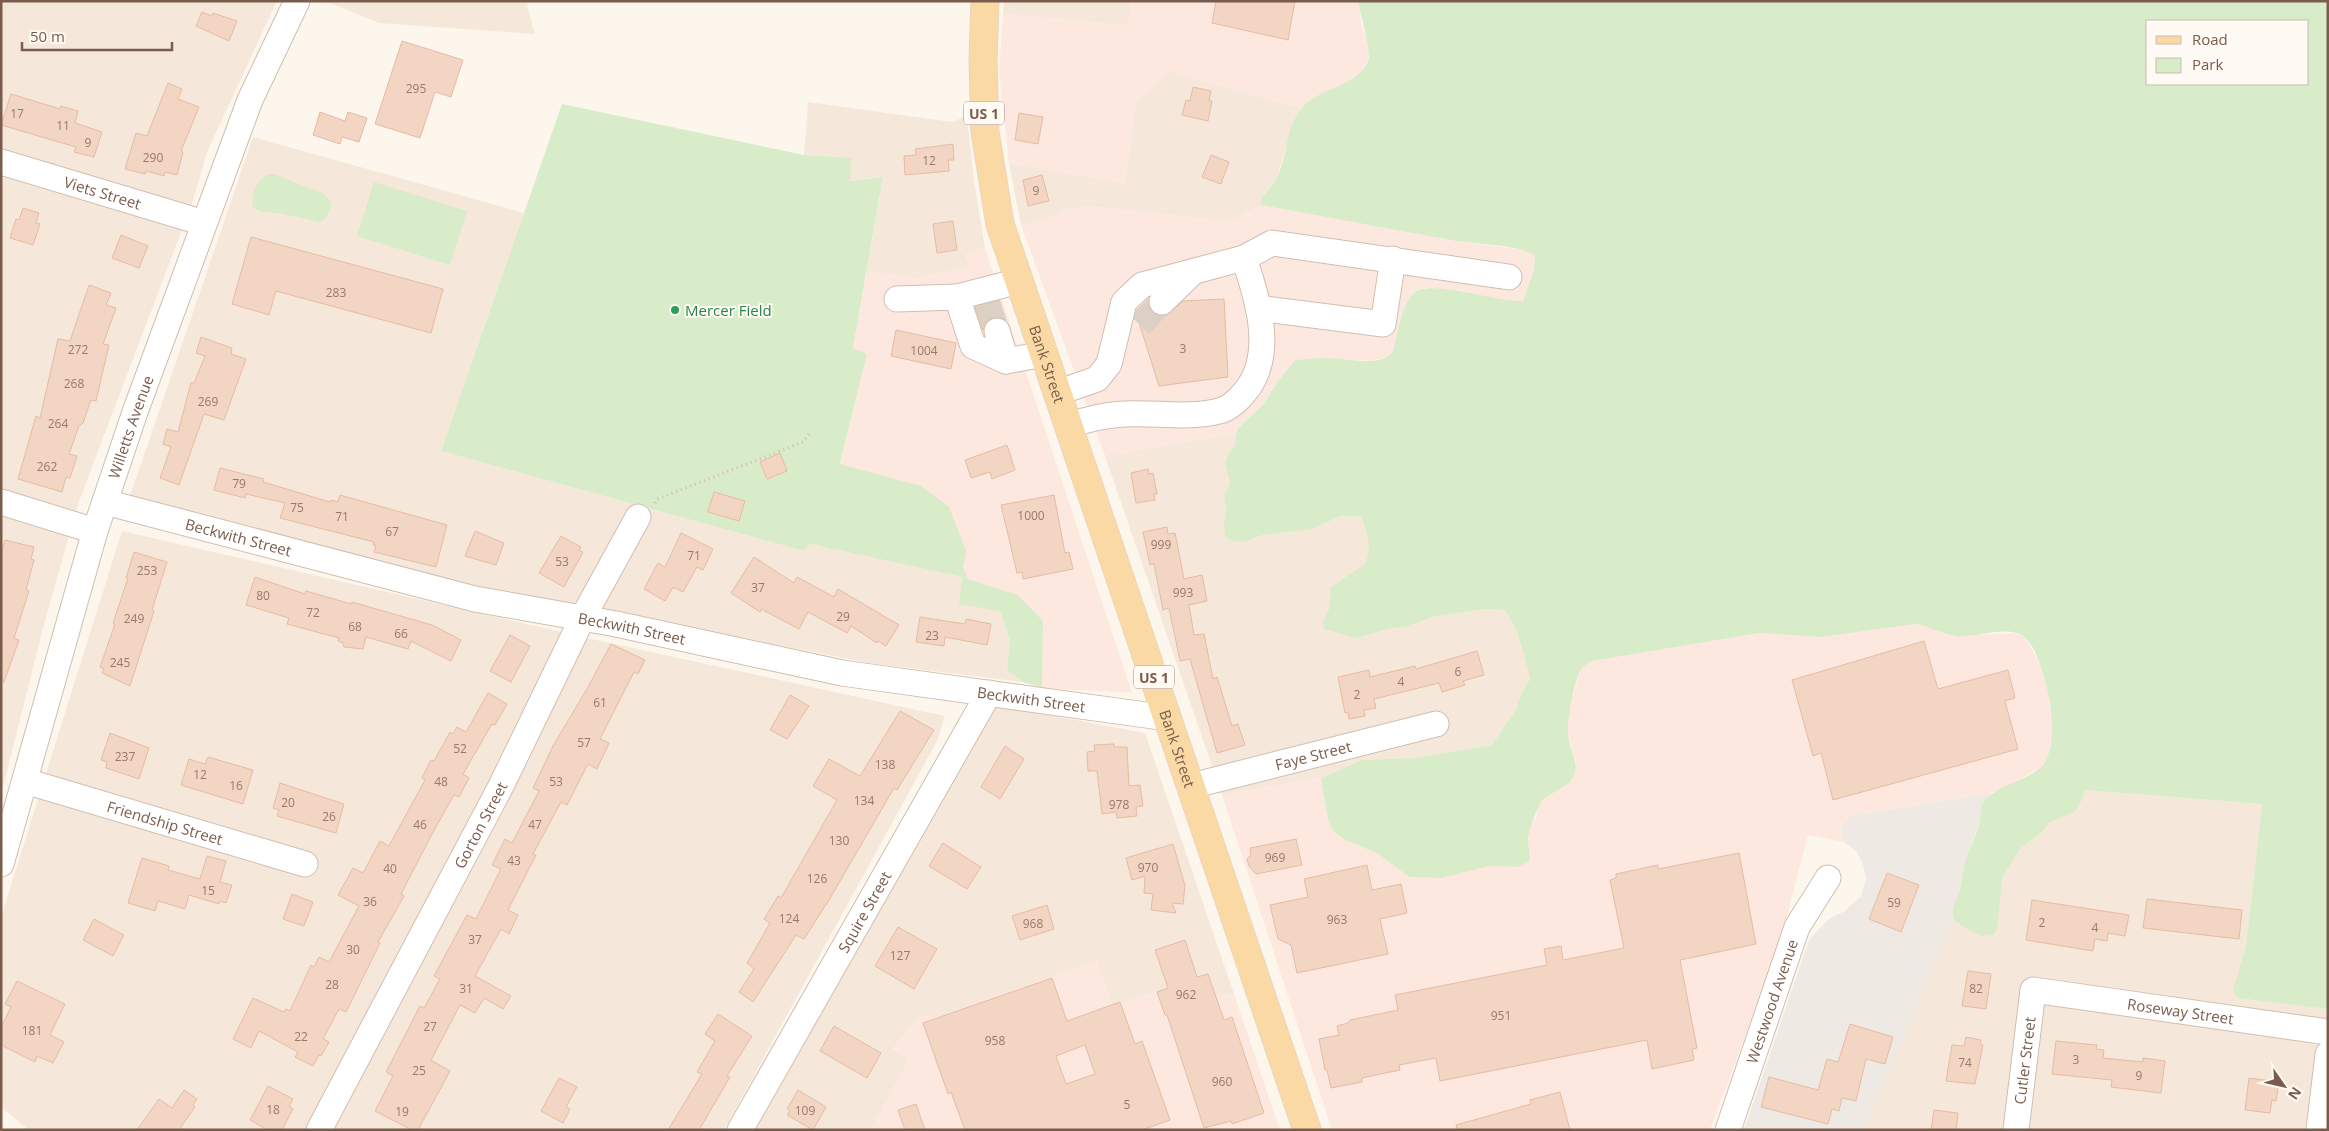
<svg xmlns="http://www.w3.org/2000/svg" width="2329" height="1131" font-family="'Open Sans',sans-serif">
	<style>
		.residential { fill: #f5e8da }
		.commercial { fill: #fde8e0 }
		.industrial { fill: #efe9e4 }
		.green { fill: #d8ecc9; fill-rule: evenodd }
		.building { fill: #f3d5c3; stroke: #e6bba3; fill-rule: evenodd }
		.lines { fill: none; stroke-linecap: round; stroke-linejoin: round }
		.minor-tunnel { stroke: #dcd0c4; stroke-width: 25; stroke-dasharray: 25 12; stroke-linecap: butt }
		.minor-casing { stroke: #d1beb0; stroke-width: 27 }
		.major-casing { stroke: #dad1cd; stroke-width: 29 }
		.path { stroke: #d9b8a5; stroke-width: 3; stroke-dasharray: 1 4; stroke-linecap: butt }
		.minor { stroke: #fff; stroke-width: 25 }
		.major { stroke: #fbd9a5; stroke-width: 28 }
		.leisure-dot { fill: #2e9e5b; stroke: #fffaf3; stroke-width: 2 }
		.labels { text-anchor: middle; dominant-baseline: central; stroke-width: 4; stroke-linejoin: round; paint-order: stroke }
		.number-label { font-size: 12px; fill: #987a6a }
		.shield { fill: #fffaf3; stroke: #a28b7f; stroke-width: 1 }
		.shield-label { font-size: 14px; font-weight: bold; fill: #7a5c4d }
		.street-label { font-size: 15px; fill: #7a5c4d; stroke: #fffaf3 }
		.leisure-label { font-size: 15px; fill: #27864d; stroke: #fffaf3; text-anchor: start }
	</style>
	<rect width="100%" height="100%" fill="#fdf6ec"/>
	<path class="residential" d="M1,1H277L207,152L193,201L78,504L42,632L1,795Z
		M325,1H531L527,5L535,34L379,23Z
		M1004,1H1131L1129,26L1003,14Z
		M1168,71L1301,108L1294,120L1277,177L1261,199V205L1230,222L1089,206L1060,211L1061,215L1021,225L1009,163L1125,183L1136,101Z
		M808,102L952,122L967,116L974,181L985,248L965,255L970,266L915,279L867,271L883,177L849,181L819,157L804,155Z
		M253,137L524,213L441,451L804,551L810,544L962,577L1000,611L1010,640L1007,670L1023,682L869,663L458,582L130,496Z
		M1236,433L1235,446L1227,456L1225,463L1230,483L1224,496L1226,509L1224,522L1244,542L1263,535L1312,529L1341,516L1361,517L1370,544L1368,557L1366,564L1330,588L1329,609L1323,622L1356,638L1388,629L1408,626L1433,617L1485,609L1504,610L1510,614L1526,658L1530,679L1520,697L1516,710L1493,745L1413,758L1362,760L1321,778L1222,795L1105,456Z
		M122,531L596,640L945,716L937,741L724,1130H29L1,1107V917Z
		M996,705L1145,733L1234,994L1216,997L1165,1015L1157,992L1112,1005L1096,961L937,1018L922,1016L893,1048L909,1059L871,1130H755Z
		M2085,790L2262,804L2246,946L2237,998L2328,1009V1130H1861L1885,1064L1953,919L1958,924L1964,926L1981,936L1997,929L2003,876L2021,848L2042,832L2050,822L2075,812L2082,800Z"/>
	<path class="commercial" d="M1131,1H1358L1362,27L1369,46L1368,60L1361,71L1346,83L1316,96L1301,108L1168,71L1136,101L1125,183L1009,163L999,72L1003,14L1129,26Z
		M1261,205L1456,241L1523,250L1535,256L1534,270L1523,301L1510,302L1463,291L1424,288L1406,305L1393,352L1388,357L1369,361L1328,358L1295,360L1277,382L1264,404L1239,427L1236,433L1105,456L1021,225L1060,215V211L1089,206L1230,222Z
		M985,248L1132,693L1042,688L1043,621L1018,595L962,577L840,465L867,354L853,348L867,271L915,279L970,266L965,255Z
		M1916,624L1929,626L1955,636L2015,633L2027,638L2047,682L2052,727L2049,755L2041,767L2005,788L1991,793L1850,816L1840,829L1844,842L1808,835L1779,946L1710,1130H1332L1222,795L1321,778L1328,820L1345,840L1377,853L1409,877L1442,878L1489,866L1517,867L1531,856L1528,843V829L1536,818L1539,805L1548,795L1566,787L1576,762L1568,735L1569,708L1581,668L1592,661L1759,633L1821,637Z
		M1097,960L1112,1005L1157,992L1165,1015L1216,997L1234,994L1280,1130H871L909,1059L893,1047L922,1016L937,1018Z"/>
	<path class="industrial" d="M1991,793L1983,804L1979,824L1962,871L1961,886L1952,912L1953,919L1864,1130H1744L1809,940L1829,919L1845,911L1861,896L1866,878L1863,864L1856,851L1844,842L1840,829L1850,816Z"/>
	<path class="green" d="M1358,1H2328V1009L2237,998L2233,990L2246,946L2262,804L2085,790L2082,800L2075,812L2050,822L2042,832L2021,848L2003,876L1997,929L1993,935L1981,936C1974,932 1955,924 1953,918C1950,910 1958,897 1960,889C1962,883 1961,877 1963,870C1966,855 1975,840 1979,824C1981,817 1980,808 1984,802C1994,786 2027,781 2041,767C2060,749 2050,690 2041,668C2036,655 2032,637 2016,633C1998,628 1975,638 1956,636C1942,634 1929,626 1916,624L1821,637L1759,633L1592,661C1589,663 1585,665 1583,667C1574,676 1567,722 1568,734C1569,749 1579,760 1574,775C1567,792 1548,790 1540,804C1536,812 1528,832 1528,840C1528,849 1532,854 1529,862L1517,867L1489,866L1442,878L1409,877L1377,853L1345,840L1334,832L1328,820L1321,778L1362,760L1413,758L1492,745L1516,710L1520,697L1530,679C1527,664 1515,617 1504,610L1485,609L1433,617L1408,626L1388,629L1356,638L1324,629L1323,622L1329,609L1330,588L1365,564C1373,547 1367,534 1361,517L1341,516L1312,529L1263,535L1244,542L1230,540L1225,536L1224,522L1226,509L1224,496L1230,483L1225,463L1227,456L1235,446L1236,433L1239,427L1264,404L1277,382L1295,360C1306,359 1317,358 1327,358C1347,358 1378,368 1393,352C1398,334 1400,308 1413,294C1427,277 1500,303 1523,301L1534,270L1535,256L1523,250L1502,246L1456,241L1261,205V199C1266,192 1273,185 1277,177C1288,156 1285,128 1301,109C1318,87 1356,88 1368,61C1372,51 1360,14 1358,1ZM2308,21V84H2148V21Z
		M562,104L804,155L851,158L850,181L883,177L853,348L867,354L840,464L921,486L949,507L966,551L963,568L968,579L1018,595L1043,621L1042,688L1023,682L1007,670L1010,640L1000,611L959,604L962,577L810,544L804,551L441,451Z
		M268,174H274L322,193L328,198L331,205L326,218L320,222L279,213L262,212L255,209L252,205C253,191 256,181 268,174Z
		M374,182L467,211L450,265L357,236Z"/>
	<path class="building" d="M1216,1H1295L1288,40L1212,23Z
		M202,12L212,16L213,13L237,21L229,41L196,26Z
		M402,41L463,60L451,97L435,92L420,138L375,124Z
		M168,83L182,89L178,99L199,107L181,151L183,152L177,175L165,172L164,176L146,171L145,174L125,169L136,133L147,136Z
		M1193,87L1211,91L1209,101H1212L1208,121L1182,115L1186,100L1190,101Z
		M11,94L60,109L61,106L78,111L75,123L102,132L94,157L74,152L76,147L1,125Z
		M320,112L345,121L348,112L367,118L359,142L342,137L340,144L313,135Z
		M1019,113L1043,117L1038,144L1015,140Z
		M953,144L954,160H948L949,171L905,175L904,156L916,155L915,149Z
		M1211,155L1229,162L1221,184L1202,177Z
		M1042,175L1049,201L1028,206L1023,180Z
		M23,208L39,213L36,223L40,224L33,245L10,238L16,219L19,220Z
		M953,221L957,250L937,253L933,224Z
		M121,235L148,246L139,268L112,258Z
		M251,237L443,289L431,333L276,291L269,315L232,304Z
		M89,285L111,293L106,305L116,308L103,344L109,345L96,401L91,400L83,423L79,426L69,454L77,456L70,478L66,477L62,492L18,479L36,416L40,418L58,339L70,341Z
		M1224,299L1228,377L1159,386L1136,313L1137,310L1142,305L1148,304L1152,312L1165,316L1183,301Z
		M989,304L994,317L986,322L983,330L975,307Z
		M896,330L956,343L951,369L891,356Z
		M201,337L232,348L231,354L246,359L224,420L204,414L179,485L160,478L171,447L163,444L167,429L178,432L191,383H194L205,356L196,353Z
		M1007,445L1015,470L992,479L990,472L971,478L965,460Z
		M780,453L787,471L767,479L760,462Z
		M220,468L264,479L263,482L330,502L331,500L338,502L340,495L447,525L436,567L374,552L376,545H373L374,542L280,518L285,503L246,494L245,498L214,490Z
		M1148,469L1149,474L1153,473L1157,494H1154L1155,500L1136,503L1131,473Z
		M714,492L745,501L739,521L708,512Z
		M1054,495L1065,553L1069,552L1073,569L1023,579L1022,572L1017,573L1001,505Z
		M1167,527L1168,534L1175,533L1184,579L1202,575L1207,601L1189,605L1194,635L1204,634L1213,679L1217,677L1232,726L1238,724L1245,745L1217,753L1190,659L1180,661L1169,608L1163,610L1154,564L1150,565L1143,532Z
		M475,531L504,543L496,565L465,556Z
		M681,533L713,549L703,570L697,567L683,592L673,587L665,601L644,589L658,563L665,567Z
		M561,536L581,547L579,550L583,552L564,587L539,573Z
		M5,540L34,547L31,559L34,560L26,590L29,591L14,638L19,640L4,682H1V554Z
		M134,552L167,562L152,610L154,611L130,686L102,673L104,669L100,667L115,624L113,623L128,578H126Z
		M754,557L794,583L797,577L834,597L838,589L899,625L886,646L878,641L877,643L851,626L847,633L808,612L799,629L761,609L760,612L731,593Z
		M255,577L305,594L306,591L351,604L352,602L432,625L461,640L451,661L411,641L408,649L366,637L363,649L344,647L343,643L338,641L339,638L287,624L289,618L246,605Z
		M920,617L965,624L966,619L991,624L987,645L945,637L944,646L916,642Z
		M510,635L530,646L511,682L490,671Z
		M1924,641L1938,689L2008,670L2015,698L2005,701L2018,749L1833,800L1821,753L1813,756L1792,680Z
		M611,644L645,660L638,674L634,672L600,739L609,743L597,769L588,764L567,805L561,802L533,854L536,855L508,910L518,915L509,934L501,929L475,976L511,996L503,1009L484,998L475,1013L460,1005L431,1060L450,1071L418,1130H412L375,1111L393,1076L386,1072L420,1006L424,1008L440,979L434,976L467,915L476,919L501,869L492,865L505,839L512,843L539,791L533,788L553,746L588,687Z
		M1477,651L1484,675L1463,681L1465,685L1442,692L1439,683L1374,699L1376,708L1364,710L1365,716L1349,719L1348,712L1345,713L1338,677L1369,670L1370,677L1415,666L1416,669Z
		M488,693L507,704L495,725L492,724L463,774L469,778L459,797L454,795L432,834L401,894L404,896L378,942L380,943L346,1012L339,1009L323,1039L329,1042L321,1056L319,1055L313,1066L295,1057L298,1052L259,1031L251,1048L233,1039L253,998L284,1012L286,1009L290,1011L311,965L314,967L319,957L329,962L359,906L338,895L353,868L363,873L380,841L389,846L425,780L422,778L431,760L434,761L450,732L453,734L457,727L466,732Z
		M790,695L809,706L787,739L770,730Z
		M900,711L934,730L897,790L894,788L829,900L804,939L796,935L753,1002L739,992L754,969L747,963L770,923L764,919L778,896L781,898L837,800L813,786L829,759L860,776Z
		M110,733L149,748L139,779L106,768L107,762L101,760Z
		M1114,744V747H1127L1129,786L1140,785L1143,806L1136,807L1137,816L1117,818L1116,812L1102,814L1097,771H1088L1087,752L1095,751L1094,745Z
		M1005,746L1024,759L1000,799L981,787Z
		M208,757L253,770L243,804L181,785L189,759L205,764Z
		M280,783L344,804L336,833L277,816L279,810L273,808Z
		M1296,839L1302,865L1256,874L1249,866L1247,859L1251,855L1250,848Z
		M943,843L981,867L967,889L929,866Z
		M1173,844L1185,886L1183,904L1172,903L1176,913L1151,910L1153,894L1144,893L1145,876L1132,880L1126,858Z
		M1739,853L1756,944L1680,960L1697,1048L1692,1049L1694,1060L1652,1069L1647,1040L1440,1081L1436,1058L1399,1065L1400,1070L1362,1078V1082L1331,1088L1327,1070H1325L1319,1039L1339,1035L1337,1026L1348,1023L1350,1020L1398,1010L1395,995L1547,965L1544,949L1561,946L1563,960L1624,948L1610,880L1616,878V874L1658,865V869Z
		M207,856L226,861L220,882L232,885L226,903L220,901L219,904L189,895L185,909L158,901L155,911L128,903L142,858L169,866L168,870L200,879Z
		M1367,865L1372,890L1401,884L1407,913L1380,919L1388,954L1297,973L1291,945L1278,939L1270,905L1308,897L1304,879Z
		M1887,873L1919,885L1901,932L1869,919Z
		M292,894L313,902L304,926L283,919Z
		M2147,899L2242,910L2239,939L2143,928Z
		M2032,900L2129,915L2125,936L2108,933L2107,941L2095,939L2093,951L2026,940Z
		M1047,905L1054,929L1020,940L1012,916Z
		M94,919L124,935L113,956L83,940Z
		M898,927L937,949L914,989L875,966Z
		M1185,940L1197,977L1208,974L1224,1020L1232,1017L1264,1113L1232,1124L1231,1121L1204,1128L1167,1015H1165L1157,992L1168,988L1155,950Z
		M1968,971L1991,974L1986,1009L1962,1006Z
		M1052,978L1067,1021L1120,1002L1135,1044L1142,1041L1170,1120L1142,1130H965L951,1092L948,1094L923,1023ZM1085,1045L1095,1074L1066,1084L1056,1056Z
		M17,981L65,1004L50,1035L64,1042L53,1063L37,1056L35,1062L1,1045V1028L11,1007L5,1004Z
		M718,1014L752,1036L727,1076L730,1077L699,1130H668L702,1074L697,1072L715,1041L705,1034Z
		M1850,1024L1893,1037L1885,1064L1866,1059L1856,1101L1842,1098L1839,1111L1832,1109L1828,1124L1761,1107L1769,1077L1818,1090L1827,1059L1838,1062Z
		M834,1026L881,1053L867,1078L820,1051Z
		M1966,1037L1981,1040L1980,1044L1983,1045L1975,1084L1946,1081L1952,1045L1964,1046Z
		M2056,1041L2097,1045L2096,1049L2104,1050L2103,1058L2143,1062V1058L2165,1061L2161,1093L2111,1087L2112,1080L2052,1074Z
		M559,1078L577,1087L566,1107L570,1109L563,1123L541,1111Z
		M2249,1078L2279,1082L2276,1101L2272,1100L2270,1113L2245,1110Z
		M268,1086L293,1099L289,1106L293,1109L282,1130H268L250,1120Z
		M184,1090L197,1099L193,1105L195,1107L179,1130H137L159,1099L172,1108Z
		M798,1090L826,1107L813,1130L787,1115L790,1111L787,1109Z
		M1560,1092L1570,1130H1457L1456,1125L1531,1104L1530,1100Z
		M916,1104L925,1130H905L898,1110Z
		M1934,1110L1958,1113L1956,1130H1931Z"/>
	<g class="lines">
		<path class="minor-tunnel" d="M987,300L997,331
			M1140,325L1162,302"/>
		<defs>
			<g id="minor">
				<path id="s1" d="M1,162L204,223"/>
				<path d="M1244,258L1272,243L1509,277"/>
				<path d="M1019,281L957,297L973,346L1006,361L1044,354"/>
				<path d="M897,299L957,297"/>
				<path d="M1162,302L1193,272"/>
				<path d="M1258,308L1383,324L1393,259"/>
				<path d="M997,331L1006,361"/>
				<path d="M1057,393L1097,379L1109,364L1124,302L1142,285L1244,258C1258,299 1276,357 1244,393C1238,400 1229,409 1219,411C1189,419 1155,412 1124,414C1104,415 1087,419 1068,426"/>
				<path d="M1,502L95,531"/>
				<path id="s2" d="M105,502L475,599L616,624L842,673L1168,718"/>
				<path id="s3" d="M25,781L305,864"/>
				<path id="s4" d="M1191,786L1436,724"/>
				<path id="s5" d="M1,864L95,531L135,412L250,100L297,1"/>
				<path id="s6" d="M319,1130L501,786L582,619L638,517"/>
				<path id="s7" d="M740,1130L989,693"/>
				<path id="s8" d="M1728,1130L1797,927L1828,878"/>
				<path id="s9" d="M2016,1130L2033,990L2328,1032"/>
				<path d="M2319,1130L2328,1054"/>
			</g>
			<g id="major">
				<path id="s10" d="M985,1L983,60L985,132L1000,224L1307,1130"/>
			</g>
		</defs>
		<use href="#minor" class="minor-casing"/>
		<use href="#major" class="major-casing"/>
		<path class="path" d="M655,503L657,499L803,442L809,434"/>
		<use href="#minor" class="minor"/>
		<use href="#major" class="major"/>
	</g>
	<circle class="leisure-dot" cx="675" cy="310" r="5"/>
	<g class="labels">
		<g class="number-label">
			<text x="416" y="88">295</text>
			<text x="17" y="113">17</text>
			<text x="63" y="125">11</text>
			<text x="88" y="142">9</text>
			<text x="153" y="157">290</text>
			<text x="929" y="160">12</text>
			<text x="1036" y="190">9</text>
			<text x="336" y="292">283</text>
			<text x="1183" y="348">3</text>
			<text x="78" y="349">272</text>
			<text x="924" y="350">1004</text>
			<text x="74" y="383">268</text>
			<text x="208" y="401">269</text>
			<text x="58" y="423">264</text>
			<text x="47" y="466">262</text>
			<text x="239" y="483">79</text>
			<text x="297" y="507">75</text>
			<text x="1031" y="515">1000</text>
			<text x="342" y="516">71</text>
			<text x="392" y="531">67</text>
			<text x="1161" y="544">999</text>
			<text x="694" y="555">71</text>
			<text x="562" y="561">53</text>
			<text x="147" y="570">253</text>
			<text x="758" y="587">37</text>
			<text x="1183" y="592">993</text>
			<text x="263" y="595">80</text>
			<text x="313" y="612">72</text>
			<text x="843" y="616">29</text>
			<text x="134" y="618">249</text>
			<text x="355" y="626">68</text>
			<text x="401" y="633">66</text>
			<text x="932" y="635">23</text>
			<text x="120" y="662">245</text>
			<text x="1458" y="671">6</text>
			<text x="1401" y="681">4</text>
			<text x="1357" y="694">2</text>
			<text x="600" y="702">61</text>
			<text x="584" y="742">57</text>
			<text x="460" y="748">52</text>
			<text x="125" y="756">237</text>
			<text x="885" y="764">138</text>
			<text x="200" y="774">12</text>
			<text x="441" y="781">48</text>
			<text x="556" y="781">53</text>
			<text x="236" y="785">16</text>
			<text x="864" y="800">134</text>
			<text x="288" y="802">20</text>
			<text x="1119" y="804">978</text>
			<text x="329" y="816">26</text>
			<text x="420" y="824">46</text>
			<text x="535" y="824">47</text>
			<text x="839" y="840">130</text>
			<text x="1275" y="857">969</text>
			<text x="514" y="860">43</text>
			<text x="1148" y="867">970</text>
			<text x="390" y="868">40</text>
			<text x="817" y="878">126</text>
			<text x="208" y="890">15</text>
			<text x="370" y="901">36</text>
			<text x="1894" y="902">59</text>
			<text x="789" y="918">124</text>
			<text x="1337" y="919">963</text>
			<text x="2042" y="922">2</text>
			<text x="1033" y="923">968</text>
			<text x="2095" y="927">4</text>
			<text x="475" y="939">37</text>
			<text x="353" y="949">30</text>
			<text x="900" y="955">127</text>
			<text x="332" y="984">28</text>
			<text x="466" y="988">31</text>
			<text x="1976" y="988">82</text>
			<text x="1186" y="994">962</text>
			<text x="1501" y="1015">951</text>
			<text x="430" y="1026">27</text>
			<text x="32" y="1030">181</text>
			<text x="301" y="1036">22</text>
			<text x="995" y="1040">958</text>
			<text x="2076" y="1059">3</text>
			<text x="1965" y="1062">74</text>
			<text x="419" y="1070">25</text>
			<text x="2139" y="1075">9</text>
			<text x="1222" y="1081">960</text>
			<text x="1127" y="1104">5</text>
			<text x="273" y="1109">18</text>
			<text x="805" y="1110">109</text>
			<text x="402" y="1111">19</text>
		</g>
		<g class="shield">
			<rect x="964" y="101.5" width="40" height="23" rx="4"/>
			<rect x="1134" y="665.5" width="40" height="23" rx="4"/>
		</g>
		<g class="shield-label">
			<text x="984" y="113">US 1</text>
			<text x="1154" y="677">US 1</text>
		</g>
		<g class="street-label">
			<text stroke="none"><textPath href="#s1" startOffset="106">Viets Street</textPath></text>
			<text stroke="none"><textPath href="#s10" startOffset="372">Bank Street</textPath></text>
			<text stroke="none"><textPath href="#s5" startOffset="456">Willetts Avenue</textPath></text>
			<text stroke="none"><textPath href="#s2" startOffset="138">Beckwith Street</textPath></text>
			<text stroke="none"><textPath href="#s2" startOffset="542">Beckwith Street</textPath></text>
			<text stroke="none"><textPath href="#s2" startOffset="948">Beckwith Street</textPath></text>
			<text stroke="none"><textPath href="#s10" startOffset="778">Bank Street</textPath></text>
			<text stroke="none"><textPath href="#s4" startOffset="126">Faye Street</textPath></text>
			<text stroke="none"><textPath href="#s3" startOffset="146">Friendship Street</textPath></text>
			<text stroke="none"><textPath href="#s6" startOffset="345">Gorton Street</textPath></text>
			<text stroke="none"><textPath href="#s7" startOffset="251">Squire Street</textPath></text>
			<text stroke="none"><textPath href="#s8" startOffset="136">Westwood Avenue</textPath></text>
			<text stroke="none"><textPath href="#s9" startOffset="290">Roseway Street</textPath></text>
			<text stroke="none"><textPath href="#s9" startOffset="70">Cutler Street</textPath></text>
		</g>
		<g class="leisure-label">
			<text x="685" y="310">Mercer Field</text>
		</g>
	</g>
	<rect width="2329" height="1131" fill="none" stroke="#7a5c4d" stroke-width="5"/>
	<rect x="2146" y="20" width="162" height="65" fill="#fffaf3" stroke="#cabbb1"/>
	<rect x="2156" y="36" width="25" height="8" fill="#fbd9a5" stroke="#cabbb1"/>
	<text x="2192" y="45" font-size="15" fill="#7a5c4d">Road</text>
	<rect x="2156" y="58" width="25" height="15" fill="#d8ecc9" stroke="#cabbb1"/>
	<text x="2192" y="70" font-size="15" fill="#7a5c4d">Park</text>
	<g transform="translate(2284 1086) rotate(124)" stroke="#fffaf3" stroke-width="4" paint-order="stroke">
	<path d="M0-4L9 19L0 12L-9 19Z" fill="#7a5c4d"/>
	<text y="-8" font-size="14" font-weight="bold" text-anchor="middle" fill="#7a5c4d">N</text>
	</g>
	<path d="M22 42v8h150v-8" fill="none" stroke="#7a5c4d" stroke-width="2.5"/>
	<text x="30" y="42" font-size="15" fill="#7a5c4d" stroke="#fffaf3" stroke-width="4" paint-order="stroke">50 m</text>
</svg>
